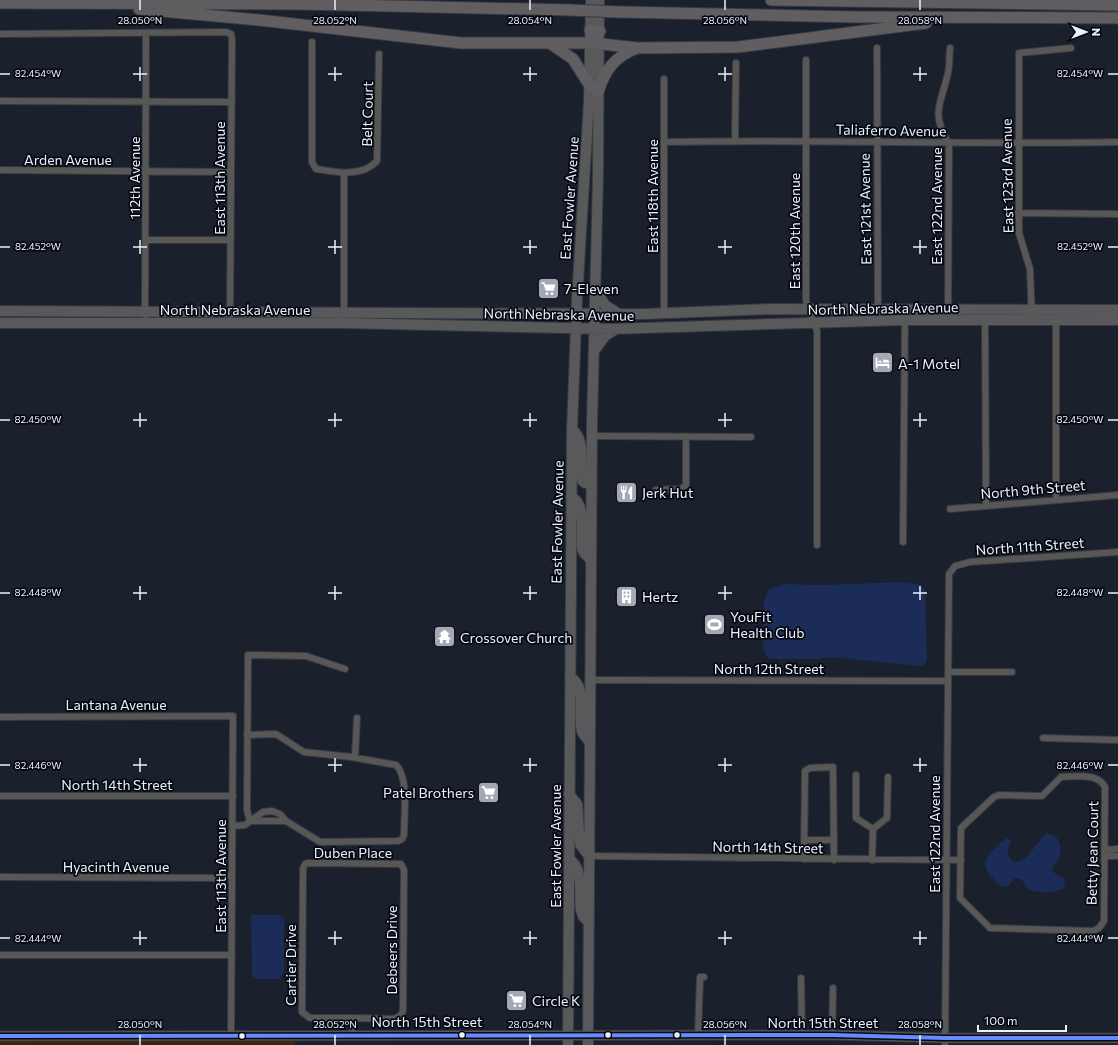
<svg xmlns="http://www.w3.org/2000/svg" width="1118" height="1045" font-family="Commissioner,sans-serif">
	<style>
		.green { fill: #3d240e }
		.water { fill: #1a2c57 }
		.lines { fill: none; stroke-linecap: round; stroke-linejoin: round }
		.street-casing { stroke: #363b43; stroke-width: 8 }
		.secondary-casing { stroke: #363b43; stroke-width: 11 }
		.primary-casing { stroke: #363b43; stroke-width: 12 }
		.highway-casing { stroke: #363b43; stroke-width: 13 }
		.street { stroke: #595756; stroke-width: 6 }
		.secondary { stroke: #5c595a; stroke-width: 9 }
		.primary { stroke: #59585a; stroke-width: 10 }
		.highway { stroke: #605e60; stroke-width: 11 }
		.highway-bridge-casing { stroke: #363b43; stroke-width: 13; stroke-linecap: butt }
		.highway-bridge { stroke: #605e60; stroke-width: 11 }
		.bus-1-casing { stroke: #050811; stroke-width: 7 }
		.bus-1 { stroke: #658bff; stroke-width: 4 }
		.ticks { fill: none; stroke: #ecf1fd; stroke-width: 1.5 }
		.bus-dot { fill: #ecf1fd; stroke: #050811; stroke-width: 1.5 }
		.labels { text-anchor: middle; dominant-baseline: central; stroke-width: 3.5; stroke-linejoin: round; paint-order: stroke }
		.street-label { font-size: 14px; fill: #ecf1fd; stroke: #050811 }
		.poi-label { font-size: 14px; fill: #ecf1fd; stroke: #050811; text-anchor: start }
		.ticks-label { font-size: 10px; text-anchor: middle; fill: #ecf1fd; stroke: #050811; stroke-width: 3.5; stroke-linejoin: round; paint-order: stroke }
	</style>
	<rect width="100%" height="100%" fill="#1b212c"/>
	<path class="green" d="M295,1039V1045H0V1041Z"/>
	<path class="water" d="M904,582L921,585L925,590L927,660L924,665L918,666L832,657L817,659H777L768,658L763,649L764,603L768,590L784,584L821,585Z
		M1046,834C1061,833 1063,849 1058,860C1056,863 1054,865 1052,868L1053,872L1064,879L1065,885L1063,888C1055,893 1036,894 1029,889C1023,884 1024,878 1015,878L1008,886L1004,887C999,885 995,881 992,877C975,862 994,848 1007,838L1011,840L1008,849L1009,857C1021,875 1037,840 1046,834Z
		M252,915H279L284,919V972L280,979H258L252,976L251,917Z"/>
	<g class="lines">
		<defs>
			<path id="street" d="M0,34L226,32L231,34L232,39L230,315
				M312,42V162L316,169C336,172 361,178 377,161L379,54
				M877,48L878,312
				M806,60V301L817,331V545
				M664,79V313
				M0,101L232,102
				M735,141L736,63
				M664,142C816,139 967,145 1118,142
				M0,170L231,172
				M1018,213L1118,214
				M146,240H231
				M948,312L949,144C930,112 941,105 948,73C950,65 949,56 950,48
				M145,315L146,34
				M344,316V173
				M985,318L986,505
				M1032,320L1030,269L1019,233V53L1071,48
				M592,436L751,437
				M656,490L681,489L686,485V437
				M1056,499V317
				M950,509L1118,495
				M903,542L905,309
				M948,672H1012
				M590,680L948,681
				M0,717L233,716L231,1036
				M1043,738L1118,740
				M355,757L357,718
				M856,775V818L873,829
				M1061,777C1076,777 1097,772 1105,787L1104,921L1099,928L1093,931L990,928L960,898L961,828L994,797L999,795L1042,796Z
				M0,796H233
				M250,821L247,810L248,655L306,656L345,669
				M250,821H286
				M233,826L245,825L263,812L272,811L280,814L286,821L320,842L398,841L402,839L404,835C404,818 409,777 396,765L351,757L304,752L276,734L247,735
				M805,840H834
				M1105,850L1118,849
				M589,856L961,860
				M1105,856H1118
				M804,859L805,771L810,768L833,767L834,860
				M872,860L873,829L887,818L888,777
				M0,877L222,878L232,875
				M0,955H232
				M801,978L802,1036
				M352,1035V1018L394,1019L400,1016L403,1011L404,870L401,864L309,863L305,864L303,869L302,1012L310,1018H352
				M832,1035L833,988
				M698,1036L700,977H704
				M945,1045L949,574L955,566L970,562L1118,552"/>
			<path id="secondary" d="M0,1036L832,1035L945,1038H1118"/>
			<path id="primary" d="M596,291L605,305L619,314
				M0,311L644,314L770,309L1118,310
				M0,323H342L611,329L904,320H1118
				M594,351L605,336L616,329
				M572,429C586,441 580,463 582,480L585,483H591
				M571,497C587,503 580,534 582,548L584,553L591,560
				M570,677C588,687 577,714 582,731C583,735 587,738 589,741
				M569,794L577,804L580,844L589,856
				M569,859C584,868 579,894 581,910L583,916L589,923
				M568,1045L572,429L577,299L589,101L591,0
				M588,1045L592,423L598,176L599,0"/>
			<path id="highway" d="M771,0L1118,5
				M0,3L300,4L570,10
				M139,9L259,20L461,43H587L594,41L600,31
				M620,12L857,17L1118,18
				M590,30L594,41L602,44L637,48L738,47L926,23
				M551,44L573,59L590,86
				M598,92C605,70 614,57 637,48"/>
		</defs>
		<use href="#street" class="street-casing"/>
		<use href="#secondary" class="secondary-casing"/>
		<use href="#primary" class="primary-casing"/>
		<use href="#highway" class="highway-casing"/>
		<use href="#street" class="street"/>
		<use href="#secondary" class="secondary"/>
		<use href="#primary" class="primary"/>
		<use href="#highway" class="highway"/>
		<defs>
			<path id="highway-bridge" d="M570,10L620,12"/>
		</defs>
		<use href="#highway-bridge" class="highway-bridge-casing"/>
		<use href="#highway-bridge" class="highway-bridge"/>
		<defs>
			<path id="bus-1" d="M0,1036L832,1035L945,1038H1118"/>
		</defs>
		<use href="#bus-1" class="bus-1-casing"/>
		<use href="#bus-1" class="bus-1"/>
	</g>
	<path class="ticks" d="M140,0V10M335,0V10M530,0V10M725,0V10M920,0V10M140,67V81M335,67V81M530,67V81M725,67V81M920,67V81M0,74H10M133,74H147M328,74H342M523,74H537M718,74H732M913,74H927M1108,74H1118M140,240V254M335,240V254M530,240V254M725,240V254M920,240V254M0,247H10M133,247H147M328,247H342M523,247H537M718,247H732M913,247H927M1108,247H1118M140,413V427M335,413V427M530,413V427M725,413V427M920,413V427M0,420H10M133,420H147M328,420H342M523,420H537M718,420H732M913,420H927M1108,420H1118M140,586V600M335,586V600M530,586V600M725,586V600M920,586V600M0,593H10M133,593H147M328,593H342M523,593H537M718,593H732M913,593H927M1108,593H1118M140,758V772M335,758V772M530,758V772M725,758V772M920,758V772M0,765H10M133,765H147M328,765H342M523,765H537M718,765H732M913,765H927M1108,765H1118M140,931V945M335,931V945M530,931V945M725,931V945M920,931V945M0,938H10M133,938H147M328,938H342M523,938H537M718,938H732M913,938H927M1108,938H1118M140,1035V1045M335,1035V1045M530,1035V1045M725,1035V1045M920,1035V1045"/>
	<defs>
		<symbol id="supermarket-square" viewBox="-11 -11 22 22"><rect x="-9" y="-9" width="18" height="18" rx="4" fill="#a3a8b4" stroke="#050811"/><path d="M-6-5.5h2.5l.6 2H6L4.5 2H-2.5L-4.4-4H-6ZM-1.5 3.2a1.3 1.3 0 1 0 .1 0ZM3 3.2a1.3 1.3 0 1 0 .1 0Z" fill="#fff"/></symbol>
		<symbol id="hotel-square" viewBox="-11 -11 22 22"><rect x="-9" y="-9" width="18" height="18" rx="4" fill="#a3a8b4" stroke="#050811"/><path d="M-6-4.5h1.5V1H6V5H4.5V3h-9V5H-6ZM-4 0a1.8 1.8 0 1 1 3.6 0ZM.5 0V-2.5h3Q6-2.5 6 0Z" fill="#fff"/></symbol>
		<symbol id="restaurant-square" viewBox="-11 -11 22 22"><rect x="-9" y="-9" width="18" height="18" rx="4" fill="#a3a8b4" stroke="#050811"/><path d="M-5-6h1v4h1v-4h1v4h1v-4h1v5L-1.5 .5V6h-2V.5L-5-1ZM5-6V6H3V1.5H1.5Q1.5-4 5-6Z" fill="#fff"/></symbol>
		<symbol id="building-square" viewBox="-11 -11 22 22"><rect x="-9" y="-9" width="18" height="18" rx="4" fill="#a3a8b4" stroke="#050811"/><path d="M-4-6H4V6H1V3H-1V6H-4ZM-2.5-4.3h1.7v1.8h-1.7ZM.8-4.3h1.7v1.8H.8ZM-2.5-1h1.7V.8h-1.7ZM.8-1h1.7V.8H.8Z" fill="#fff"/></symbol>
		<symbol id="stadium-square" viewBox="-11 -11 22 22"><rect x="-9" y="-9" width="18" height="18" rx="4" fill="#a3a8b4" stroke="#050811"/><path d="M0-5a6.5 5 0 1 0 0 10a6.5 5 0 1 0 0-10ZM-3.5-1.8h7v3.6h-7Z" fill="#fff"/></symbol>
		<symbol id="temple-square" viewBox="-11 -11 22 22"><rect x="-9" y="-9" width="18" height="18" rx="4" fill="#a3a8b4" stroke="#050811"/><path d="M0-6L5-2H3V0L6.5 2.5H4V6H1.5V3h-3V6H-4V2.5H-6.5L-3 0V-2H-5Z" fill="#fff"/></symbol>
	</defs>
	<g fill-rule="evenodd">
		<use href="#supermarket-square" x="536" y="276" width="25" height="25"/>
		<use href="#hotel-square" x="870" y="350" width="25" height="25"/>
		<use href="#restaurant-square" x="614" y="480" width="25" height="25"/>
		<use href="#building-square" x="614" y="584" width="25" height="25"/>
		<use href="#stadium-square" x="702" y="612" width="25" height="25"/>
		<use href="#temple-square" x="432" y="624" width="25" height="25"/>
		<use href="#supermarket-square" x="476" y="780" width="25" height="25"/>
		<use href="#supermarket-square" x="504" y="988" width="25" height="25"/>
	</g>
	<g class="bus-dot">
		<circle cx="462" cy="1035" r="3.5"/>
		<circle cx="608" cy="1035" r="3.5"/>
		<circle cx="677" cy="1035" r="3.5"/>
		<circle cx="242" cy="1036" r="3.5"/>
	</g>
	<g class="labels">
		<g class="street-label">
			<text transform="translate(367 114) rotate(-89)">Belt Court</text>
			<text transform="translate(891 130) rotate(1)">Taliaferro Avenue</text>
			<text x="68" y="159">Arden Avenue</text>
			<text transform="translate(1007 176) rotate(-91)">East 123rd Avenue</text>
			<text transform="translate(134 178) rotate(-90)">112th Avenue</text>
			<text transform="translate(219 178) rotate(-90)">East 113th Avenue</text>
			<text transform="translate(652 196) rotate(-90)">East 118th Avenue</text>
			<text transform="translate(569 198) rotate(-86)">East Fowler Avenue</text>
			<text transform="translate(936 206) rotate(-90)">East 122nd Avenue</text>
			<text transform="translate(865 209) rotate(-91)">East 121st Avenue</text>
			<text transform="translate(794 231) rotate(-90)">East 120th Avenue</text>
			<text transform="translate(883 308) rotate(-1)">North Nebraska Avenue</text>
			<text x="235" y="309">North Nebraska Avenue</text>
			<text transform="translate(559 314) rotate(1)">North Nebraska Avenue</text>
			<text transform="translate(1033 489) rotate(-5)">North 9th Street</text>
			<text transform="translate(557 522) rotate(-89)">East Fowler Avenue</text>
			<text transform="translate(1030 546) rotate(-4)">North 11th Street</text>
			<text x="769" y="668">North 12th Street</text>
			<text x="116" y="704">Lantana Avenue</text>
			<text x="117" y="784">North 14th Street</text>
			<text transform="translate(934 834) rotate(-90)">East 122nd Avenue</text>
			<text transform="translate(555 846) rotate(-90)">East Fowler Avenue</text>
			<text transform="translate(768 847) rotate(1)">North 14th Street</text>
			<text x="353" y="852">Duben Place</text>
			<text transform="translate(1092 853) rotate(-89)">Betty Jean Court</text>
			<text x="116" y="866">Hyacinth Avenue</text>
			<text transform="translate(220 876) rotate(-90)">East 113th Avenue</text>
			<text transform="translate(391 950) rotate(-90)">Debeers Drive</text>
			<text transform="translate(290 965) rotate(-90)">Cartier Drive</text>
			<text x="427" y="1021">North 15th Street</text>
			<text x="823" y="1022">North 15th Street</text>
		</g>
		<g class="poi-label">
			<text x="564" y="288">7-Eleven</text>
			<text x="898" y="363">A-1 Motel</text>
			<text x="642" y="492">Jerk Hut</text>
			<text x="642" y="596">Hertz</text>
			<text x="730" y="616">YouFit<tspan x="730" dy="16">Health Club</tspan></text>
			<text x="460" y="637">Crossover Church</text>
			<text x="474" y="792" text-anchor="end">Patel Brothers</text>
			<text x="532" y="1000">Circle K</text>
		</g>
	</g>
	<g class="ticks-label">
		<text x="140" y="24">28.050°N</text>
		<text x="335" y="24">28.052°N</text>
		<text x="530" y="24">28.054°N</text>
		<text x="725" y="24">28.056°N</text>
		<text x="920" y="24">28.058°N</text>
		<text x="1080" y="77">82.454°W</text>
		<text x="38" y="77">82.454°W</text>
		<text x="1080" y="250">82.452°W</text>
		<text x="38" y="250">82.452°W</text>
		<text x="1080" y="423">82.450°W</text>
		<text x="38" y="423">82.450°W</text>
		<text x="1080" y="596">82.448°W</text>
		<text x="38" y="596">82.448°W</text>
		<text x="1080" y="769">82.446°W</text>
		<text x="38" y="769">82.446°W</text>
		<text x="1080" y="942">82.444°W</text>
		<text x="38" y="942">82.444°W</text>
		<text x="140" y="1028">28.050°N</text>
		<text x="335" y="1028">28.052°N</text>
		<text x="530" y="1028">28.054°N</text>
		<text x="725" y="1028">28.056°N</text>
		<text x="920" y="1028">28.058°N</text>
	</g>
	<g transform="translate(1086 32) rotate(90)" stroke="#050811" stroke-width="3" paint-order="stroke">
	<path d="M0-3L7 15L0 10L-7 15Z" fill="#ecf1fd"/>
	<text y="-6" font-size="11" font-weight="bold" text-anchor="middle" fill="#ecf1fd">N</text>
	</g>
	<path d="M978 1025v6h88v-6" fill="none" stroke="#ecf1fd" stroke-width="2"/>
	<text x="984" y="1025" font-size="12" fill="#ecf1fd" stroke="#050811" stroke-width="3" paint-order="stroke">100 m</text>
</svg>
